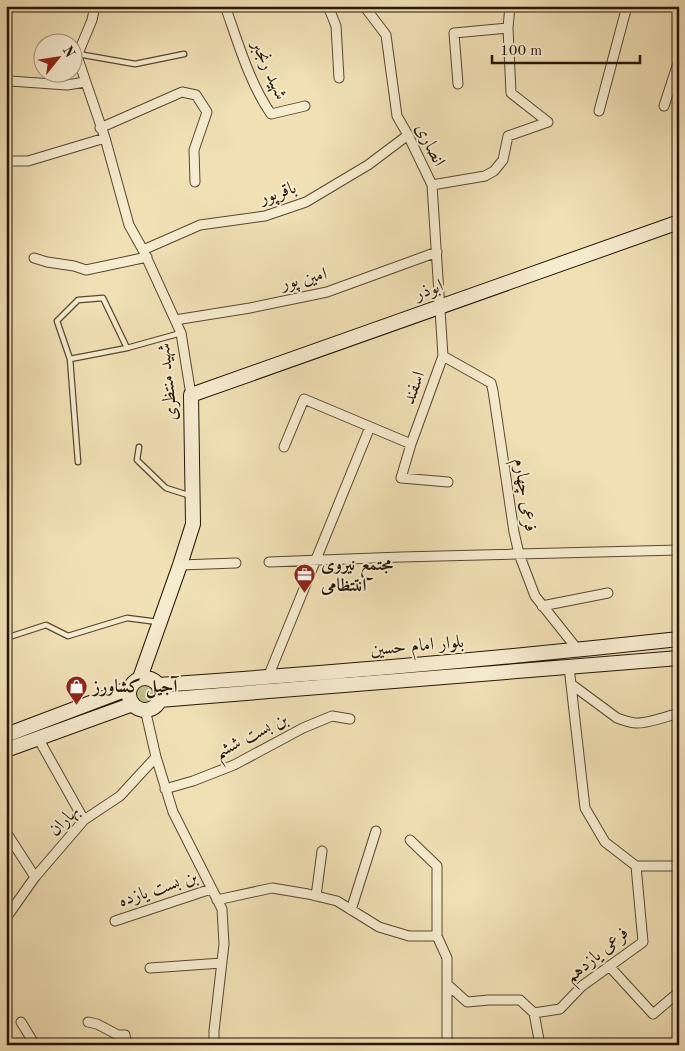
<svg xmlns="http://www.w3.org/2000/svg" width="685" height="1051" font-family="'Old Standard TT',Amiri,serif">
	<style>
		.green { fill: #bec189; stroke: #726b47 }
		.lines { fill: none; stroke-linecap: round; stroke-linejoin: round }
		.lane-casing { stroke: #584831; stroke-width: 7 }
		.street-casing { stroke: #584831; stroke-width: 11 }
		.secondary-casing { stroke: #251505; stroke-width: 16 }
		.lane { stroke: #f5ebce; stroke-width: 4.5 }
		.street { stroke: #f5ebce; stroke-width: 9 }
		.secondary { stroke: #f5ebce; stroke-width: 14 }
		.labels { text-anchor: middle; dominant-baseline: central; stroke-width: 4; stroke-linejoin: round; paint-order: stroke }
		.street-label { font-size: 18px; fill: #251505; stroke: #f5ebce }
		.poi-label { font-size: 18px; font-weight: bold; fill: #251505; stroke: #f5ebce; text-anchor: start }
	</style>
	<rect width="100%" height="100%" fill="#f0e0b4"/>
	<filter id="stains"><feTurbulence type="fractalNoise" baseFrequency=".004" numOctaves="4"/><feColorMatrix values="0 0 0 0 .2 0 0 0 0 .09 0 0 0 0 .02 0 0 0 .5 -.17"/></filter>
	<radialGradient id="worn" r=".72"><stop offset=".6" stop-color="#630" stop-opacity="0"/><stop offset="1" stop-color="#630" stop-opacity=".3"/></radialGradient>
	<path class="green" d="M132 694a13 13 0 1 1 26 0a13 13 0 1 1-26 0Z"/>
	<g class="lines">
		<defs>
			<path id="lane" d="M78,54L135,64L184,54
				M127,348L70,359L57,321L78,300L103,298L127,348L181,333
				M70,359L78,462
				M139,447L137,460L166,488L191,496
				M6,638L46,625L68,636L127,618L158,622"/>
			<path id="street" d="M95,6L92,20L77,56L105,138L129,225L143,250L181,333L191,395
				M225,6C238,42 249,82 271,114L305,106
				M328,6L336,26L339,78
				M364,6L386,35L397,116L408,135L432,185L443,356L411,444L401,478L448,482
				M10,81L67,85L85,82
				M458,84L454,33L508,28
				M664,106L679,60
				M599,111L627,6
				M100,128L182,92L196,95L207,112L194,150L195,182
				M6,161H28L105,138
				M432,185L485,176L494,171L503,160L508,136L548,122L511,93L508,28L510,6
				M143,250L200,225L265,216L306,202L368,165L408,135
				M34,258L47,262L74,266L86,270L147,257
				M175,320L250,308L327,292L437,252
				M443,356L491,383L493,391L514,532L519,554L535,596L578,650
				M284,447L304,399L411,444
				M269,562L401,557L679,550
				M180,565L236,563
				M542,606L608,593
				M268,677L370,427
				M571,684L617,718C623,720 630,723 636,723C647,724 668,716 679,713
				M145,709L156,757L173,812L222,909L224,944L214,1031V1045
				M38,738L84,820
				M165,789L193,781L234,765L303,728L332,716L350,719
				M6,832L35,877
				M410,840L437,866V936
				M636,866H679
				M316,896L322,851
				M217,900L272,888L308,894L337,901L379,927L409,936H437L447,958V1045
				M351,910L376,831
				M6,918L35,877L84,820L120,796L156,757
				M115,921L211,889
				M609,966L653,1014L679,992
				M150,968L222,963
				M447,984L467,1002L489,1000H520L534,1013L560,1009L582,986L643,942L636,866L605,842L585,808L569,667
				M534,1013L540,1045
				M21,1022L35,1045
				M88,1022L97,1024L118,1035H125L127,1045"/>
			<path id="secondary" d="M140,678L180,565L193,524L191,395L679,222
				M129 694a16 16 0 1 1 32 0a16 16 0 1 1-32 0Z
				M158,685C332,673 505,658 679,639
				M159,700L679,658
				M6,735L130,688
				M6,750L133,704"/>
		</defs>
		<use href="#lane" class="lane-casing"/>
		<use href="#street" class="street-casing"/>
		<use href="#secondary" class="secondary-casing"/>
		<use href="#lane" class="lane"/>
		<use href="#street" class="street"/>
		<use href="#secondary" class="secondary"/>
	</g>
	<defs>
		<symbol id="office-pin" viewBox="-11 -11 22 30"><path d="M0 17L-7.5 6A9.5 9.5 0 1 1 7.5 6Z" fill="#8f2418" stroke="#f5ebce"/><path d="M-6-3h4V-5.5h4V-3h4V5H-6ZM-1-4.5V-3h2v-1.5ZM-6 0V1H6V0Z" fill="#fff"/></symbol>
		<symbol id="shop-pin" viewBox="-11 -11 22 30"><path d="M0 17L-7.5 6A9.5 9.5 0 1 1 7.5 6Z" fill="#8f2418" stroke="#f5ebce"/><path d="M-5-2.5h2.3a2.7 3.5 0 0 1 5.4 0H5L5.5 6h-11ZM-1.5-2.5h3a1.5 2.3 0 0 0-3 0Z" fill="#fff"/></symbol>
	</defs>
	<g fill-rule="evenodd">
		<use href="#office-pin" x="292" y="562" width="25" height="34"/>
		<use href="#shop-pin" x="64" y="674" width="25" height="34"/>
	</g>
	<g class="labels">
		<g class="street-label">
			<text transform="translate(269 70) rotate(66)">شهید رنجبر</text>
			<text transform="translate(430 145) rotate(63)">انصاری</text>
			<text transform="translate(278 193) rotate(-18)">باقرپور</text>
			<text transform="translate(304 279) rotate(-13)">امین پور</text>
			<text transform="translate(429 290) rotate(-20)">ابوذر</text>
			<text transform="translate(168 382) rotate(-96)">شهید منتظری</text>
			<text transform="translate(414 388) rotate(-70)">اسفند</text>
			<text transform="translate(525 495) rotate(81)">فرعی چهارم</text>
			<text transform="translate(417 646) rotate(-5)">بلوار امام حسین</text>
			<text transform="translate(251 736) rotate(-27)">بن بست ششم</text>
			<text transform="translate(64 821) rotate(-46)">بهاران</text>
			<text transform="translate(158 889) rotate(-18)">بن بست یازده</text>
			<text transform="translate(597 955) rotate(-40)">فرعی یازدهم</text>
		</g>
		<g class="poi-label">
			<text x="321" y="565">مجتمع نیروی<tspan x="321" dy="21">انتتظامی</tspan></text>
			<text x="93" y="687">آجیل کشاورز</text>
		</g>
	</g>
	<rect width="685" height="1051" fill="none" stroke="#f0e0b4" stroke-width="25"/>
	<rect x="8" y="8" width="670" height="1036" fill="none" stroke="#251505" stroke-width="2.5"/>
	<rect x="12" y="12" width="660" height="1026" fill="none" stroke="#251505"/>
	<g transform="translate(58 58) rotate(60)"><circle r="24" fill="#f5ebce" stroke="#a2957e"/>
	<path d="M0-4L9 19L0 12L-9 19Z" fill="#8f2418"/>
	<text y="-8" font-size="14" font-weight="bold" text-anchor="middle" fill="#251505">N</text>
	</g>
	<path d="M492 55v8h148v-8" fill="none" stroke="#251505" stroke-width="2.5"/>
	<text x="500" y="55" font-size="15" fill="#251505" stroke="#f5ebce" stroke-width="4" paint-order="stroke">100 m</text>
	<rect width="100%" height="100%" filter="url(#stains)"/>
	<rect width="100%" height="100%" fill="url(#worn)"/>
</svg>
